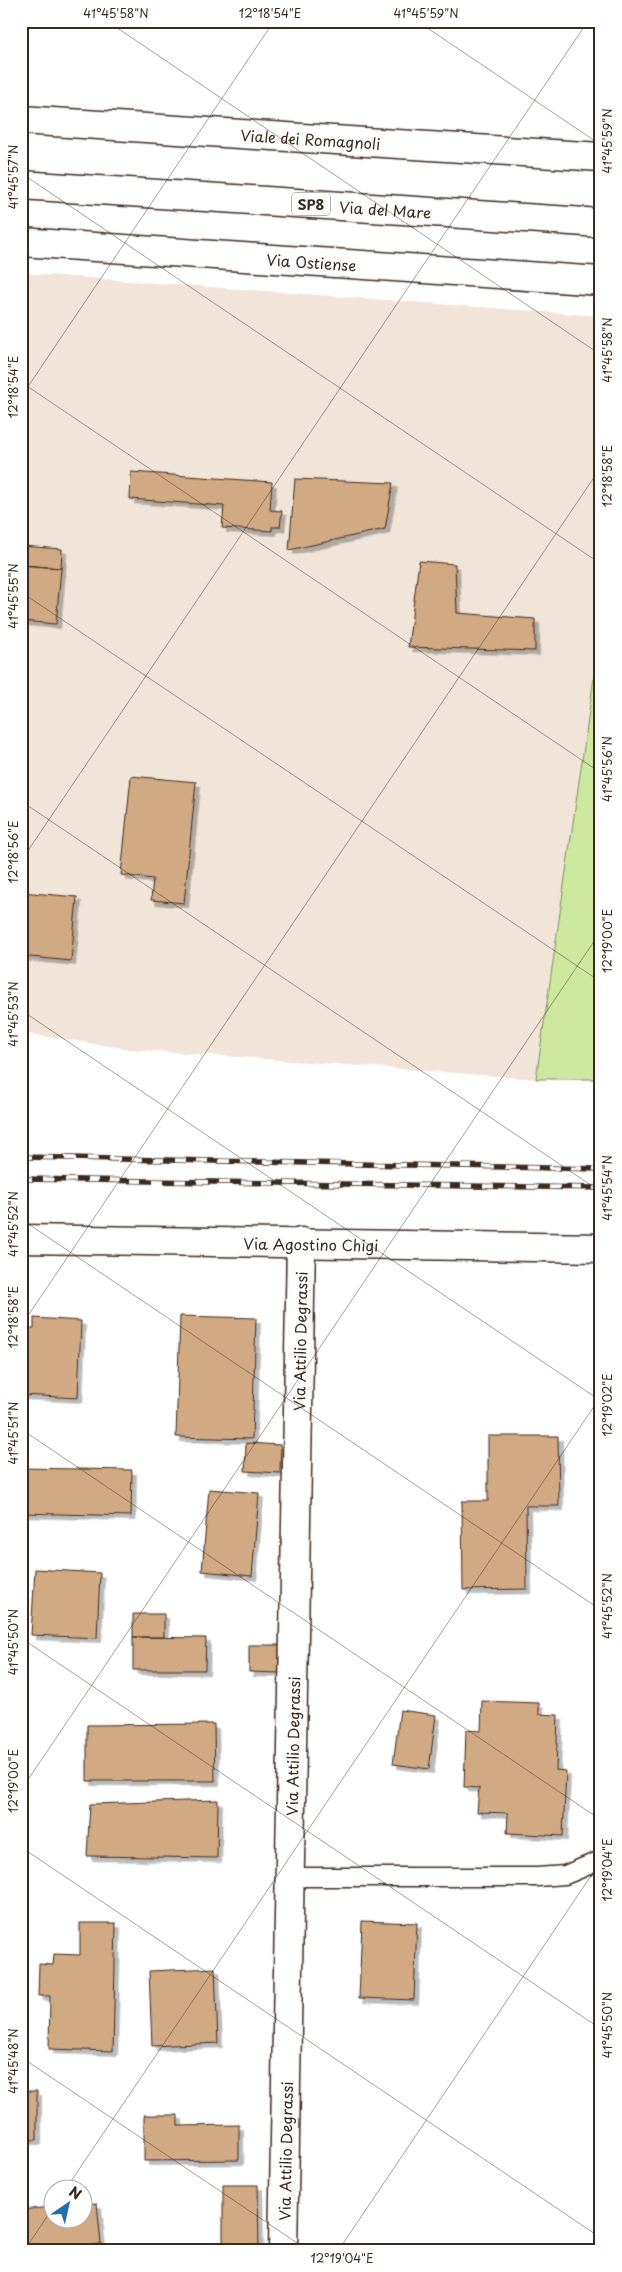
<svg xmlns="http://www.w3.org/2000/svg" width="622" height="2272" font-family="'Playpen Sans',sans-serif">
	<style>
		.built { fill: #f1e5da }
		.green { fill: #cce89f; stroke: #84895e }
		.building { fill: #d1a983; stroke: #3b2a1e; filter: url(#shadow) }
		.lines { fill: none; stroke-linecap: round; stroke-linejoin: round }
		.service-casing { stroke: #3b2a1e; stroke-width: 21 }
		.minor-casing { stroke: #3b2a1e; stroke-width: 31 }
		.tertiary-casing { stroke: #3b2a1e; stroke-width: 31 }
		.secondary-casing { stroke: #3b2a1e; stroke-width: 31 }
		.primary-casing { stroke: #3b2a1e; stroke-width: 31 }
		.service { stroke: #fff; stroke-width: 18 }
		.minor { stroke: #fff; stroke-width: 28 }
		.tertiary { stroke: #fff; stroke-width: 28 }
		.secondary { stroke: #fff; stroke-width: 28 }
		.primary { stroke: #fff; stroke-width: 28 }
		.rail-casing { stroke: #3b2a1e; stroke-width: 5.5 }
		.rail { stroke: #fff; stroke-width: 4; stroke-dasharray: 11; stroke-linecap: butt }
		.ticks { fill: none; stroke: #3b2a1e; stroke-width: 1; stroke-opacity: 0.45 }
		.labels { text-anchor: middle; dominant-baseline: central; stroke-width: 4; stroke-linejoin: round; paint-order: stroke }
		.shield { fill: #fff; stroke: #766a62; stroke-width: 1 }
		.shield-label { font-size: 14px; font-weight: bold; fill: #3b2a1e }
		.street-label { font-size: 15px; fill: #3b2a1e; stroke: #fff }
		.neatline { fill: none; stroke: #3b2a1e; stroke-width: 2 }
		.ticks-label { font-size: 12px; text-anchor: middle; fill: #3b2a1e }
	</style>
	<defs>
		<filter id="shadow"><feDropShadow dx="4.5" dy="4.5" stdDeviation="0" flood-color="#0004"/></filter>
	</defs>
	<rect width="100%" height="100%" fill="#fff"/>
	<filter id="ink" filterUnits="userSpaceOnUse"><feTurbulence type="fractalNoise" baseFrequency=".02" numOctaves="2"/><feDisplacementMap in="SourceGraphic" scale="10" xChannelSelector="R" yChannelSelector="G"/><feConvolveMatrix kernelMatrix="1 2 1 2 8 2 1 2 1" color-interpolation-filters="sRGB"/></filter>
	<g filter="url(#ink)">
		<path class="built" d="M21,273L601,316V629L536,1079L128,1049L21,1033Z"/>
		<path class="green" d="M601,629V1079H536Z"/>
		<path class="building" d="M131,472L272,482L270,510L282,511L280,527H272V531L222,528L224,506L130,499Z
			M295,479L393,483L385,529L289,550Z
			M21,546L62,549L61,568L21,565Z
			M419,561L455,564L457,613L535,619V651L408,647Z
			M21,565L61,568L56,624L21,621Z
			M131,776L196,782L184,903L151,900L153,879L121,875Z
			M21,892L77,897L71,961L21,956Z
			M180,1316L256,1318L252,1439L176,1437Z
			M34,1318L81,1321L78,1398L21,1395V1328H34Z
			M488,1436H558L559,1506H526L527,1589L463,1590L462,1501H488Z
			M246,1443L281,1445L280,1473L245,1471Z
			M21,1468L132,1470L131,1516L21,1513Z
			M209,1489L259,1493L252,1576L202,1571Z
			M35,1569L100,1573L97,1638L31,1635Z
			M133,1614H164V1637H133Z
			M133,1637L206,1638L205,1670H133Z
			M249,1645H280V1673L249,1672Z
			M482,1701L539,1703V1714L558,1715L556,1770L566,1771L563,1836L507,1833L508,1813L477,1812L479,1788L464,1787L466,1730L481,1731Z
			M400,1710L436,1715L429,1769L393,1764Z
			M214,1724L215,1781H87V1725Z
			M218,1800L217,1858L87,1856L90,1804Z
			M362,1921L417,1923L414,2000L359,1998Z
			M80,1923H116L113,2051L49,2049L50,1996H38L39,1964L53,1965L54,1954L80,1955Z
			M215,1968L218,2043L152,2046L149,1971Z
			M21,2091H37V2140H21Z
			M144,2115H178V2126L239,2125V2160L144,2161Z
			M223,2185H258L259,2251H223Z
			M97,2203L101,2244L62,2248V2251H21V2210L52,2207V2220H82V2204Z"/>
		<g class="lines">
			<defs>
				<path id="service" d="M290,1877H537L565,1875L601,1860"/>
				<g id="minor">
					<path id="s1" d="M283,2251L301,1242"/>
				</g>
				<g id="tertiary">
					<path id="s2" d="M21,1239L601,1248"/>
				</g>
				<g id="secondary">
					<path id="s3" d="M21,120L601,157"/>
					<path id="s4" d="M21,242L601,281"/>
				</g>
				<g id="primary">
					<path id="s5" d="M21,185L601,223"/>
				</g>
			</defs>
			<use href="#service" class="service-casing"/>
			<use href="#minor" class="minor-casing"/>
			<use href="#tertiary" class="tertiary-casing"/>
			<use href="#secondary" class="secondary-casing"/>
			<use href="#primary" class="primary-casing"/>
			<use href="#service" class="service"/>
			<use href="#minor" class="minor"/>
			<use href="#tertiary" class="tertiary"/>
			<use href="#secondary" class="secondary"/>
			<use href="#primary" class="primary"/>
			<defs>
				<path id="rail" d="M21,1157L601,1169
					M21,1179L601,1188"/>
			</defs>
			<use href="#rail" class="rail-casing"/>
			<use href="#rail" class="rail"/>
		</g>
	</g>
	<path class="ticks" d="M107,21L601,355M417,21L601,145M21,173L601,564M21,382L601,773M21,397L274,21M21,592L601,982M21,801L601,1192M21,861L588,21M21,1010L601,1401M21,1219L601,1610M21,1326L601,467M21,1429L601,1820M21,1638L601,2029M21,1790L601,931M21,1847L601,2238M21,2057L309,2251M65,2190L601,1396M24,2251L52,2209M338,2251L601,1861"/>
	<g class="labels">
		<rect class="shield" x="292" y="192.5" width="38" height="23" rx="4"/>
		<g class="shield-label">
			<text x="311" y="204">SP8</text>
		</g>
		<g class="street-label">
			<text stroke="none"><textPath href="#s3" startOffset="290">Viale dei Romagnoli</textPath></text>
			<text stroke="none"><textPath href="#s5" startOffset="365">Via del Mare</textPath></text>
			<text stroke="none"><textPath href="#s4" startOffset="291">Via Ostiense</textPath></text>
			<text stroke="none"><textPath href="#s2" startOffset="290">Via Agostino Chigi</textPath></text>
			<text stroke="none"><textPath href="#s1" startOffset="910">Via Attilio Degrassi</textPath></text>
			<text stroke="none"><textPath href="#s1" startOffset="505">Via Attilio Degrassi</textPath></text>
			<text stroke="none"><textPath href="#s1" startOffset="100">Via Attilio Degrassi</textPath></text>
		</g>
	</g>
	<rect width="622" height="2272" fill="none" stroke="#fff" stroke-width="55"/>
	<g transform="translate(68 2204) rotate(34)"><circle r="24" fill="#ffffff" stroke="#b1aaa5"/>
	<path d="M0-4L9 19L0 12L-9 19Z" fill="#1f6fb2"/>
	<text y="-8" font-size="14" font-weight="bold" text-anchor="middle" fill="#3b2a1e">N</text>
	</g>
	<rect x="28" y="28" width="566" height="2216" class="neatline"/>
	<g class="ticks-label">
		<text x="116" y="18">41°45'58"N</text>
		<text x="270" y="18">12°18'54"E</text>
		<text x="426" y="18">41°45'59"N</text>
		<text transform="translate(608 141) rotate(-90)" y="4">41°45'59"N</text>
		<text transform="translate(14 177) rotate(-90)" y="4">41°45'57"N</text>
		<text transform="translate(608 350) rotate(-90)" y="4">41°45'58"N</text>
		<text transform="translate(14 387) rotate(-90)" y="4">12°18'54"E</text>
		<text transform="translate(608 476) rotate(-90)" y="4">12°18'58"E</text>
		<text transform="translate(14 596) rotate(-90)" y="4">41°45'55"N</text>
		<text transform="translate(608 769) rotate(-90)" y="4">41°45'56"N</text>
		<text transform="translate(14 852) rotate(-90)" y="4">12°18'56"E</text>
		<text transform="translate(608 941) rotate(-90)" y="4">12°19'00"E</text>
		<text transform="translate(14 1014) rotate(-90)" y="4">41°45'53"N</text>
		<text transform="translate(608 1188) rotate(-90)" y="4">41°45'54"N</text>
		<text transform="translate(14 1224) rotate(-90)" y="4">41°45'52"N</text>
		<text transform="translate(14 1317) rotate(-90)" y="4">12°18'58"E</text>
		<text transform="translate(608 1405) rotate(-90)" y="4">12°19'02"E</text>
		<text transform="translate(14 1433) rotate(-90)" y="4">41°45'51"N</text>
		<text transform="translate(608 1606) rotate(-90)" y="4">41°45'52"N</text>
		<text transform="translate(14 1642) rotate(-90)" y="4">41°45'50"N</text>
		<text transform="translate(14 1781) rotate(-90)" y="4">12°19'00"E</text>
		<text transform="translate(608 1870) rotate(-90)" y="4">12°19'04"E</text>
		<text transform="translate(608 2025) rotate(-90)" y="4">41°45'50"N</text>
		<text transform="translate(14 2061) rotate(-90)" y="4">41°45'48"N</text>
		<text x="342" y="2263">12°19'04"E</text>
	</g>
</svg>
